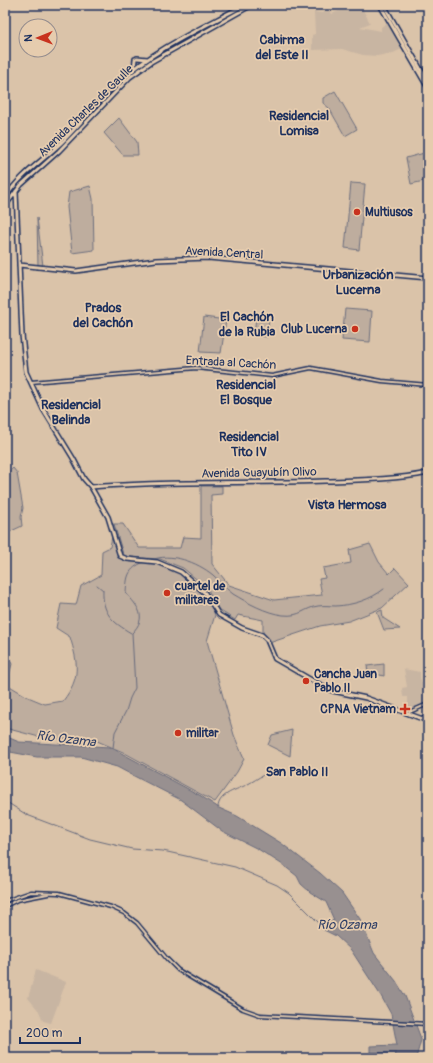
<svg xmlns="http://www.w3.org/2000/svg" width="433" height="1063" font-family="Pangolin,sans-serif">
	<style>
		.built { fill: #c8b5a2 }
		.green { fill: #bead9e; stroke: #6c6e7e }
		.water { fill: #989090; stroke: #66697c }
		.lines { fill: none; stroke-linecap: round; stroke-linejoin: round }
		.stream { stroke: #66697c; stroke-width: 1 }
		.minor-casing { stroke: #1b2f5e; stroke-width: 5 }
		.major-casing { stroke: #1b2f5e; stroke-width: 6 }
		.minor { stroke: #e6ccae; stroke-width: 2 }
		.major { stroke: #e6ccae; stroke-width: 3 }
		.poi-dot { fill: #c8321e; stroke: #e6ccae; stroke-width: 1.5 }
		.labels { text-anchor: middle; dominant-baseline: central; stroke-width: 3.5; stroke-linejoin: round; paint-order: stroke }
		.street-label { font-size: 12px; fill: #1b2f5e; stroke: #e6ccae }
		.poi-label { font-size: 12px; font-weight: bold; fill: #1b2f5e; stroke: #e6ccae; text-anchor: start }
		.neighbourhood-label { font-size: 13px; font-weight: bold; fill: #1b2f5e; stroke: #e6ccae }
		.water-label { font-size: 13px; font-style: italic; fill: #2e3e66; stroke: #e6ccae }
	</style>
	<rect width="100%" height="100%" fill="#dac3a9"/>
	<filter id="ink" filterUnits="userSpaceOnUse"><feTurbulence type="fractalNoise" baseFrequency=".025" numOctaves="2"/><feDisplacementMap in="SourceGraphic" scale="8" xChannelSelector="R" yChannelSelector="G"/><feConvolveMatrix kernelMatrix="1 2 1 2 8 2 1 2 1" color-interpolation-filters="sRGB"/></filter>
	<g filter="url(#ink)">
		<path class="built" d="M351,5H354L357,10L362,8L370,23L360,27L381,31V27L387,23L402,49L393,53L377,56L363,55L342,49L312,50V35L315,34L314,12L322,13L330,10L332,14Z
			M404,669L420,672V678L428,696V702L408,711V697H403L402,688L407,687Z
			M36,970L66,982L51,1023L43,1021L39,1011L28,998Z"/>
		<path class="green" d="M335,91L357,129L345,136L329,108L323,103V98Z
			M119,118L137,142L138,155H123L104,133Z
			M428,152V180L411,184L406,158Z
			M351,183L365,184L359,250L345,248Z
			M90,186L93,199L94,250L72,253L67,207L69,192Z
			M37,218L43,266H38Z
			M345,309L372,311L370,342L342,340Z
			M204,317L226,320L221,353L200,352Z
			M256,317L269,318L267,337L254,335Z
			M13,468L17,473L23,508L21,517L22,526L5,534V475Z
			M201,486H222V494L211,495L212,564L229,585L274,600L322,595L319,579L325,578L323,568L351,563L349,550L370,544L379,562L389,574L395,568L409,583L382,608L349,621L320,626L269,643L263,633V620L238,615L235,620L219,610L207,588L183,568L160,559L126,557L123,554L114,524H123L139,548H180L183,537L201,538Z
			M113,531L118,555L121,559L157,562L181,572L206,594L215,615L207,641L234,735L244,759L237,772L215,802L123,752L90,738H43L5,728V699L8,685L28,697L45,704L63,701C81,677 78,664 70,637L56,628L61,604L76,605L81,586L101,575L102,551L110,547Z
			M382,610L383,618L400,629L384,630L377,612Z
			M5,651L12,664L5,690Z
			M384,664V676L368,672L367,666Z
			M292,730L290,756L268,745L272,735Z"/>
		<path class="water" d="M5,736L19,742L110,747L201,796L219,808L237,816L281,843L320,873L342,893L360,919L374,953L396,981L405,996L420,1036L421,1040L416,1058H395L396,1053H370V1046L397,1045L391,1014L381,996L351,950L336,936L322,929L319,923L325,924L334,920L326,902L310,892L301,884L297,876L283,865L258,849L222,831L181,800L134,776L117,767L81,757H37L5,751Z"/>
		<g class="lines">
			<path class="stream" d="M151,560C171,552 197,562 213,575C220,581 226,589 233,594C248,603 266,613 283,615C301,617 304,608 318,606C324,605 330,606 336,606C353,605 370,600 384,589
				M97,585L103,590C102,613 112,622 131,633
				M113,748L115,732L126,711L130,698L135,688L132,633C148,617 138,607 126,593C127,577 127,569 144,562
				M5,801L27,815L90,839L132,849L163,851L235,867L277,885L289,893L320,924
				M218,808C218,793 238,790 248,784C258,779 268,769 280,773"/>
			<defs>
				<path id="minor" d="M31,382L196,368L272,376L311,368L382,381L428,385
					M407,713L428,704
					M5,901L31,892L59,893L111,907L124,913L137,923L167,959L178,970L243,1009L260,1015L428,1024
					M5,906L17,900L48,894"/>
				<path id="major" d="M380,5L428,88
					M384,5L428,82
					M137,58L148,59
					M134,69L135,59
					M16,191L22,335L26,372L43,409L73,458L84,479L91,487L108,517L120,556L127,559L157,562L181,572L205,593L219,615L242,628L262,635L267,640L275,659L315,682L333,691L366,698L428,721
					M5,198C19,176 42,161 61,143C81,123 99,100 120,81C156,48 202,28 244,5
					M5,206L21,185L59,151L130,77L151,62L252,5
					M19,265L76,271L156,260L208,258L428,278
					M91,487C169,480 247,484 325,481C359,480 394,480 428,473"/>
			</defs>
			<use href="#minor" class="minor-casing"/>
			<use href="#major" class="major-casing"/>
			<use href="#minor" class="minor"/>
			<use href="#major" class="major"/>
		</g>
	</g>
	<g class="poi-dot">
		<circle cx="357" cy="212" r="4"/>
		<circle cx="355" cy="329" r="4"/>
		<circle cx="167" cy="593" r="4"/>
		<circle cx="306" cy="681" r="4"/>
		<path d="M403 703h4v4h4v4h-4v4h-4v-4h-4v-4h4z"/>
		<circle cx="178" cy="733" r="4"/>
	</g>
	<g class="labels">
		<g class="street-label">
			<text transform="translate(86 111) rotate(-44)">Avenida Charles de Gaulle</text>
			<text transform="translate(224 253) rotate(3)">Avenida Central</text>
			<text transform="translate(231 363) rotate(3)">Entrada al Cachón</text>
			<text transform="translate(259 473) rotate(-1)">Avenida Guayubín Olivo</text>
		</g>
		<g class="poi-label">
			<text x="365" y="212">Multiusos</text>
			<text x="347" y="329" text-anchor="end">Club Lucerna</text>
			<text x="175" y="586">cuartel de<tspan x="175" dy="14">militares</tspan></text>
			<text x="314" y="674">Cancha Juan<tspan x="314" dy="14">Pablo II</tspan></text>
			<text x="396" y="709" text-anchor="end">CPNA Vietnam</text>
			<text x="186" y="733">militar</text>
		</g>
		<g class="neighbourhood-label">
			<text x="282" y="40">Cabirma<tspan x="282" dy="15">del Este II</tspan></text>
			<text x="299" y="116">Residencial<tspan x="299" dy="15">Lomisa</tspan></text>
			<text x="358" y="275">Urbanización<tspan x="358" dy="15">Lucerna</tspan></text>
			<text x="103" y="308">Prados<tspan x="103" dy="15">del Cachón</tspan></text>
			<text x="247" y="317">El Cachón<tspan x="247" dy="15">de la Rubia</tspan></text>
			<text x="246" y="385">Residencial<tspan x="246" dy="15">El Bosque</tspan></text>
			<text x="71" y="405">Residencial<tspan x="71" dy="15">Belinda</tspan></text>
			<text x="249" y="437">Residencial<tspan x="249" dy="15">Tito IV</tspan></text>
			<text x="347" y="505">Vista Hermosa</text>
			<text x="297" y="772">San Pablo II</text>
		</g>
		<g class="water-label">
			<text transform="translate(66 739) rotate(7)">Río Ozama</text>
			<text x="347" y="925">Río Ozama</text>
		</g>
	</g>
	<rect width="433" height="1063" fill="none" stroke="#e6ccae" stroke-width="20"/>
	<rect x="10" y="10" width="413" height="1043" fill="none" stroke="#1b2f5e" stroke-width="1.5" filter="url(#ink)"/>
	<g transform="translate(38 38) rotate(269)"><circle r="19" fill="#e6ccae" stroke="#958d8e"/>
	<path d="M0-3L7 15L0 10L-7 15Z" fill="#c8321e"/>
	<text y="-6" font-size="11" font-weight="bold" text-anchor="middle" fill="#1b2f5e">N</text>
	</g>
	<path d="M20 1037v6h60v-6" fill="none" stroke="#1b2f5e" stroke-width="2"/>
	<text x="26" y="1037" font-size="12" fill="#1b2f5e" stroke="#e6ccae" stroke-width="3" paint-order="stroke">200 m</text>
</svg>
